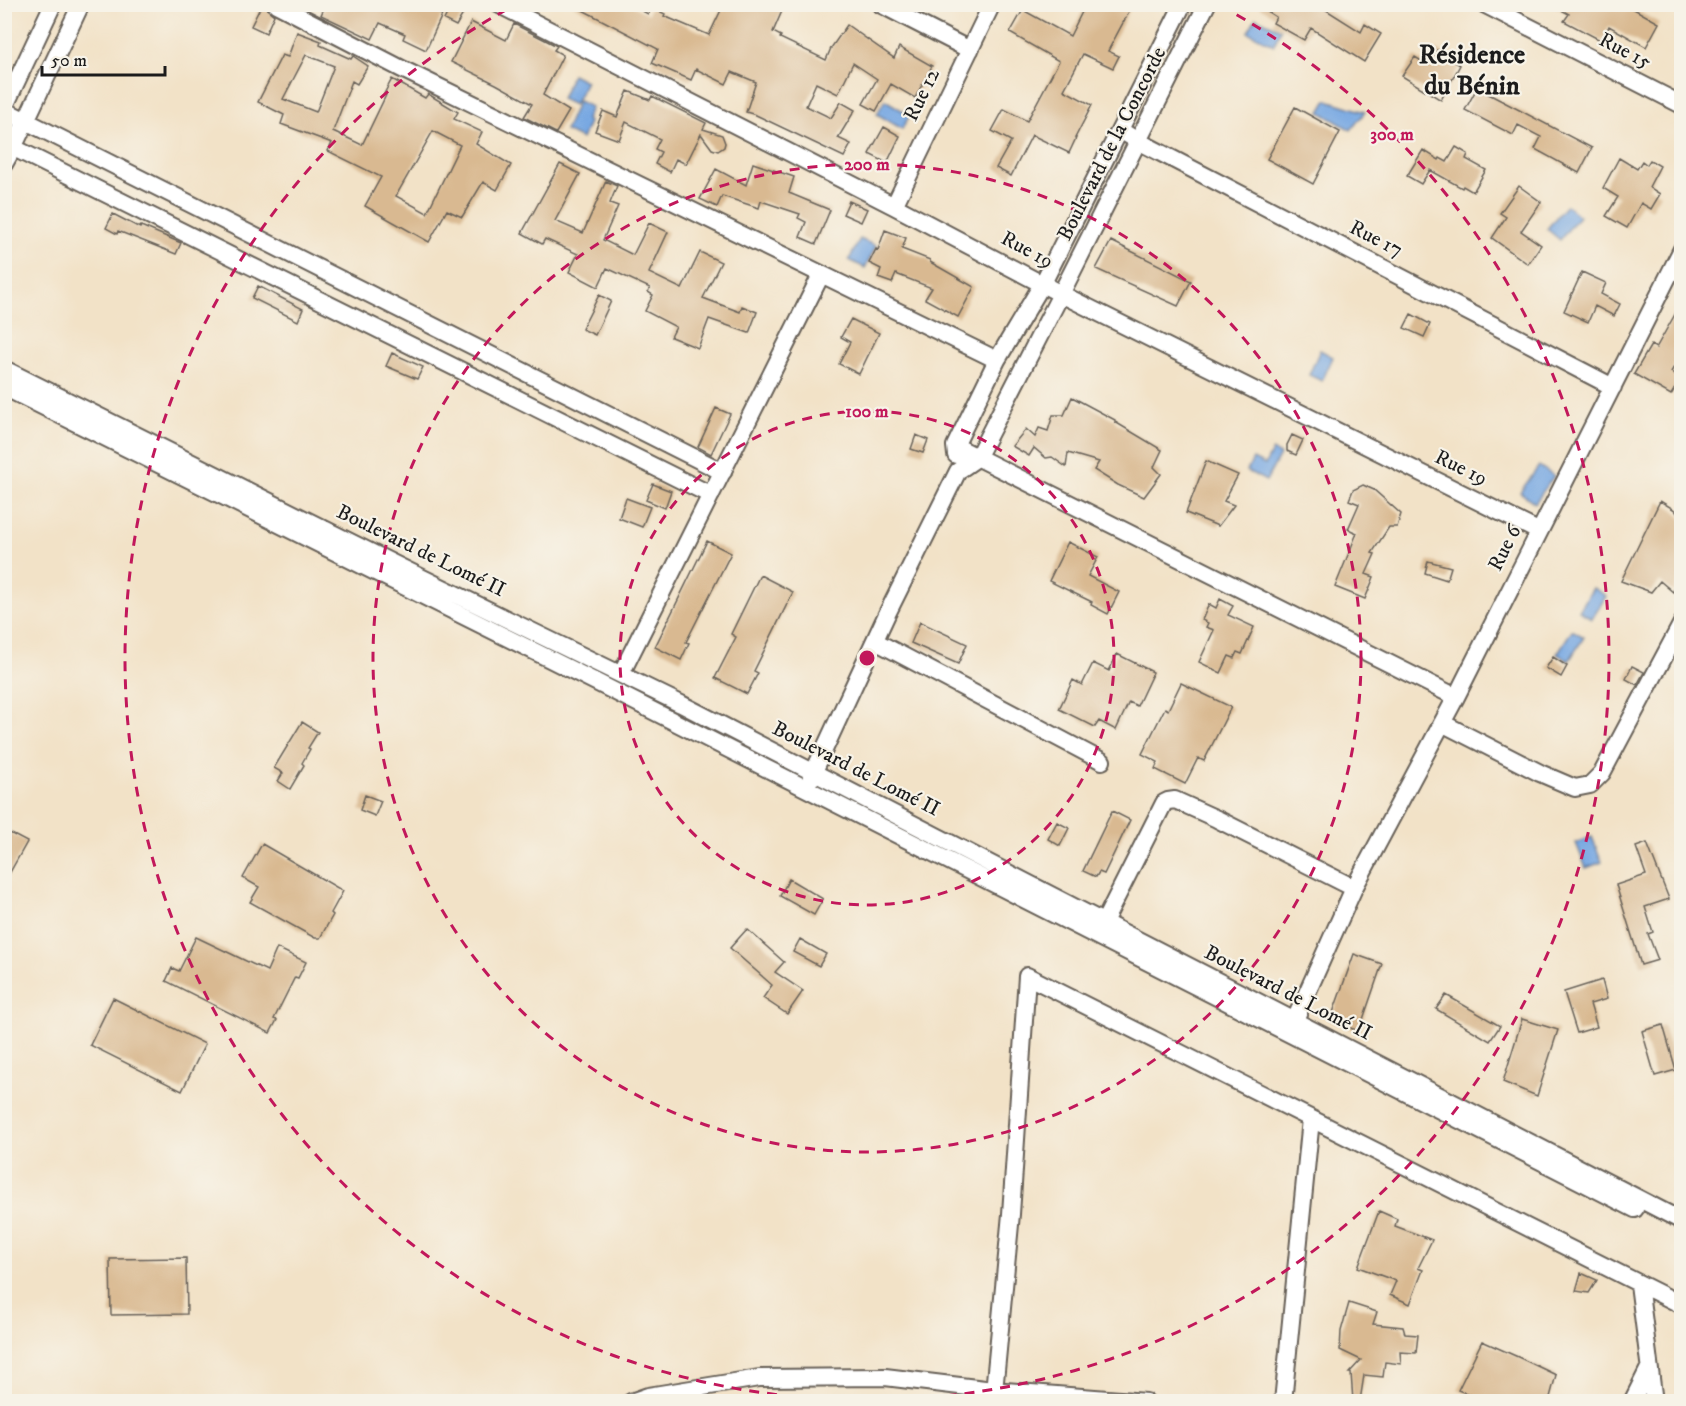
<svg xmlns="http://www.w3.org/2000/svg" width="1686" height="1406" font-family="'IM FELL DW Pica',serif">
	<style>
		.water { fill: #78a8e2; stroke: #4a627f; stroke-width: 1.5 }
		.building { fill: #d9b991; fill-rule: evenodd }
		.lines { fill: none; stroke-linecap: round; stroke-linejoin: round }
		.minor-casing { stroke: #676158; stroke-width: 20 }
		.minor { stroke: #fff; stroke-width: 16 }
		.ring { fill: none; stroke: #c2185b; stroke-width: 3; stroke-dasharray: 10 8 }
		.labels { text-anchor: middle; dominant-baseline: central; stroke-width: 4.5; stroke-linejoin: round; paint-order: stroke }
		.street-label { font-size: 21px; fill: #1c1c1c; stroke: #f7f3e8 }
		.district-label { font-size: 27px; font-weight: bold; fill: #1c1c1c; stroke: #f7f3e8 }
		.centre { fill: #c2185b; stroke: #f7f3e8; stroke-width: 3 }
		.ring-label { font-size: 18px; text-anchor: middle; font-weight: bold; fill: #c2185b; stroke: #f7f3e8; stroke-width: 4.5; stroke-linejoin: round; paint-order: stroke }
	</style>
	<rect width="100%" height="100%" fill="#f7f3e8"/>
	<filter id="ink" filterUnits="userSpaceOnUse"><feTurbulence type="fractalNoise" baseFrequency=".0167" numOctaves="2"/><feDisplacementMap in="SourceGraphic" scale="12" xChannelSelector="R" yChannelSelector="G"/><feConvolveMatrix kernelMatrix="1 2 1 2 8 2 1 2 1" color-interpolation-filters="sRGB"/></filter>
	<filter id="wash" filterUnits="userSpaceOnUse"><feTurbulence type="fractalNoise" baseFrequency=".008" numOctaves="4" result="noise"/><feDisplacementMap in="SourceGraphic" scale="24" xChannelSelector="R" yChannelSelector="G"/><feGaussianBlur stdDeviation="1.35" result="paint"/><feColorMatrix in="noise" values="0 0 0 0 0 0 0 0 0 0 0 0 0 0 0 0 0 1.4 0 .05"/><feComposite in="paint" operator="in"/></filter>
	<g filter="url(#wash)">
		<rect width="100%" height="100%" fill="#f2e2c7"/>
		<path class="water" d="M1256,18L1281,29L1274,45L1248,32Z
			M572,74L586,81L574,105L561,99Z
			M885,100L910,115L902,129L877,114Z
			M1327,100L1365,112L1351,130L1320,112Z
			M578,101L591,107L586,120L589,122L582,139L565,131Z
			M1566,205L1579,216L1560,240L1547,229Z
			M860,239L876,246L865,268L849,260Z
			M1320,350L1333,357L1322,381L1309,375Z
			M1272,451L1280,455L1266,481L1247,471L1253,459L1265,465Z
			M1539,466L1554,476L1535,503L1520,492Z
			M1593,588L1606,596L1592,619L1579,611Z
			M1572,630L1584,637L1569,661L1557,654Z
			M1592,837L1602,862L1586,868L1576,843Z"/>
		<g id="blocks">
			<path class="building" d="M262,4H266L268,10L274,15L266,33L251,26Z
				M326,4H419L442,15L426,50L403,39L405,34L380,23L372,39L321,15Z
				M452,4H459L466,9L456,26L444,20Z
				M571,4H629L648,14L651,7L665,14L664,16L709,35L724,4H785L773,32L781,36L780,38L826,60L831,48L847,25L894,58L899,47L932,66L915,98L891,84L876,111L863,104L877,79L853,63L838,94L816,83L806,106L831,118L841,102L855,110L838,138L851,144L844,157L756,115L746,112L756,82L732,72L726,84L696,69L691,80L652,63L658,49Z
				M1086,4H1133L1108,51L1119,56L1113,68L1083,54L1064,90L1092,105L1075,138H1076L1069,153L1032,135L1011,176L996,168L1011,141L992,131L1004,109L1027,121L1059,61L1010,33L1023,10L1070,36Z
				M1255,4H1317L1361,32L1365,24L1381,34L1364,62L1311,28L1304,40L1273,23L1276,17Z
				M1550,4H1625L1659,23L1646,47L1609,26L1602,41L1564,21L1569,14Z
				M471,22L506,40L514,24L557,46L554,50L563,55L543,95L569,111L556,133L524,117L532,104L496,84L451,62Z
				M297,32L321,41L320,45L351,59L353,56L368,66L357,84L352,81L333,131L362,145L386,95L384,94L392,79L425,98L428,94L458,112L454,119L482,132L476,144L511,165L497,190L483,182L462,217L447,210L429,242L365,206L381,177L328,151L332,143L281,124L284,115L258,102L282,55L288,57ZM306,55L334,66L316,112L283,99ZM433,131L460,145L427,213L396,196Z
				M1437,50L1460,65L1441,100L1402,76L1415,57L1428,65Z
				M1477,88L1592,148L1579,173L1535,149L1541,137L1518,125L1513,135L1465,110Z
				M628,91L650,100L652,96L706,123L703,129L722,135L725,143L724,147L718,151L712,149L701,134L686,164L676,159L670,172L655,164L661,152L655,149L660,139L626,122L619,140L595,131L603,111L617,117Z
				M1295,107L1340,132L1313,184L1267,159Z
				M884,127L900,136L887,163L869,154Z
				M1456,147L1468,154L1466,159L1486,170L1473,192L1463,186L1462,188L1430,170L1421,184L1407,176L1423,150L1439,160L1440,158L1447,162Z
				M1619,158L1637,169L1642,161L1647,165L1650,160L1660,166L1649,187L1660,194L1651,209L1641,203L1627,228L1606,216L1618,197L1603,188Z
				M753,163L794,177L789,193L830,210L816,244L800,237L806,222L798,218L800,214L761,201L759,208L722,196L717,207L700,199L716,169L746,185Z
				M560,164L580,174L555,221L583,233L606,181L617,186L610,203L618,206L603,240L633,255L649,223L668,232L649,273L682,289L700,252L721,262L703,298L740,312L742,306L757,312L749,333L709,319L698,348L671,337L676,327L645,311L653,295L648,292L650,288L607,268L598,287L569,272L578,254L545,239L542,244L522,233Z
				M1519,186L1541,202L1521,231L1541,245L1528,264L1492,238L1506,217L1500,213Z
				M849,201L867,209L861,222L843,214Z
				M113,214L140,228L141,226L181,243L176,254L118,231L117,234L106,228Z
				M885,230L906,238L902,249L930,260V262L974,287L958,317L925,299L932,288L896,274L892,283L878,278L881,269L869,263L876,249L878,250Z
				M1111,241L1191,281L1178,306L1096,269Z
				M1582,272L1606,283L1601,294L1620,304L1614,316L1595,306L1588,322L1564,311Z
				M258,286L303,309L298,321L252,298Z
				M599,295L611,301L595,335L582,329Z
				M1682,302V353L1671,372L1681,378L1671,395L1634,374L1651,345L1656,348Z
				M1411,314L1430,324L1424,337L1404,328Z
				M851,319L879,333L859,374L839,364L850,342L841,337Z
				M392,353L423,367L417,379L386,366Z
				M1072,397L1115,420V422L1162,450L1154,467L1161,474L1144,497L1118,485L1094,470L1099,462L1068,453L1066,467L1052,457L1046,458L1034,448L1029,456L1012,446L1026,429L1035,437L1039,428L1048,431L1053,415H1064Z
				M716,408L730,414L711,454L698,447Z
				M916,435L928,440L923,453L911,449Z
				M1292,435L1303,440L1296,455L1287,451V445Z
				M1206,461L1238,475L1224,501L1234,505L1218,526L1186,513Z
				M653,484L671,491L665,508L646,500Z
				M1363,485L1374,490L1401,514L1397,527H1389L1372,553L1375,554L1366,574L1374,577L1365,599L1335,587L1357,533L1348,529L1359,504L1349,500L1353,490Z
				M626,498L650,507L642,527L619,518Z
				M1660,501L1675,510L1682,520V573L1673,592L1660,581L1651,592L1621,581Z
				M707,541L731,553L686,642L689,643L681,660L655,647Z
				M1068,542L1098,557L1088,576L1119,592L1108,614L1091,605L1092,602L1049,581Z
				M1428,561L1451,567L1447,580L1425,573Z
				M760,575L793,592L754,671L758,673L747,694L715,678L736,637L731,634Z
				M1220,599L1233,606L1228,615L1254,627L1242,654L1237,652L1234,658L1229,656L1221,673L1199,662L1214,630L1206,627L1208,623L1202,620L1209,604L1216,608Z
				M920,622L967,644L958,664L911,643Z
				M1117,654L1153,672L1137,706L1129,702L1116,730L1099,721L1095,727L1059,709L1073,680L1082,685L1093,663L1109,671Z
				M1553,657L1567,666L1561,677L1546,668Z
				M1632,666L1644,672L1637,685L1626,679Z
				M1181,683L1231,707L1204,761L1198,758L1185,784L1155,769L1158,762L1142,754L1165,708L1168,710Z
				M302,722L318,732L308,748L310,749L302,763L304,765L290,789L278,781L283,773L274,768Z
				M365,795L381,801L375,816L360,810Z
				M1112,811L1130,820L1104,874L1099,872L1096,877L1083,871Z
				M1057,822L1069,828L1060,846L1048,839Z
				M4,830L27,842L4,883Z
				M1647,843L1669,899L1645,907L1653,932L1648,934L1658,960L1641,965L1616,885L1646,875L1636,847Z
				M262,844L343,891L331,913L333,915L320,938H315L250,902L259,887L243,878Z
				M789,879L823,899L814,915L780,896Z
				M747,929L784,962L775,972L803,991L787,1014L763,998L772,985L730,948Z
				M196,937L267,971L277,948L306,962L298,978L295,977L274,1019L277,1020L270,1033L166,981L172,968L179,971Z
				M800,939L826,954L819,966L793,952Z
				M1354,954L1382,964L1359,1031L1330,1021Z
				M1602,980L1607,999L1590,1004L1597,1027L1577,1033L1564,992Z
				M1446,995L1500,1026L1490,1041L1436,1009Z
				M113,998L205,1044L182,1091L90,1045Z
				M1522,1019L1558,1030L1537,1096L1503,1082Z
				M1663,1025L1676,1070L1655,1076L1642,1031Z
				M1379,1211L1397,1219L1395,1226L1432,1240L1418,1268L1423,1270L1410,1304L1390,1295L1396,1281L1358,1267Z
				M186,1258L187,1314L111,1315L110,1259Z
				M1581,1273L1597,1280L1589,1293L1576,1291Z
				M1349,1303L1377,1312L1373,1324L1403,1327L1405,1334L1418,1335L1416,1353L1400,1352L1401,1364L1385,1362L1383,1377L1364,1375L1360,1401H1353L1351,1373H1349L1361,1360L1340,1350L1341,1331Z
				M1482,1341L1518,1357L1556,1375L1549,1401H1486L1458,1390Z"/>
		</g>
	</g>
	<g filter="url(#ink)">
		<use href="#blocks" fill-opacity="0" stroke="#676158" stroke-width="1.5"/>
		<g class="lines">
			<defs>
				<path id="minor" d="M276,4L402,69L997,360
					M498,4L894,206L1061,294L1538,531
					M880,4L970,50
					M1484,4L1682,105
					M4,108L53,4
					M4,110L723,472
					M1120,130L1138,141L1613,387
					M4,143L711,495
					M4,164L13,148L81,4
					M894,206L992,4
					M4,369L402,568L681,704L1682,1221
					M4,387L598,683L1635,1209
					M955,446L1456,697
					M956,455L955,446L997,360L1043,283L1183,4
					M875,641L1102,761
					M621,674L821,275
					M1442,723L1540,773L1575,788L1590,785L1602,773L1682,623
					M810,780L887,614L958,471L977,458L1061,294L1207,4
					M1100,930L1164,803L1168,801L1175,800L1217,819L1354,888
					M1294,1022L1354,888L1456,697L1682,249
					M1639,1284L1654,1402
					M631,1402L648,1396L759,1378L885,1377L993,1390L1146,1402
					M993,1402L1011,1214L1027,976L1682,1305
					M1283,1402L1311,1119
					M1632,1402L1649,1368"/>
			</defs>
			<use href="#minor" class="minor-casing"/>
			<use href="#minor" class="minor"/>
		</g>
	</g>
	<g class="ring">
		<circle cx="867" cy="658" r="247"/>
		<circle cx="867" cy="658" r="494"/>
		<path d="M1221 6A742 742 0 1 1 513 6"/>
	</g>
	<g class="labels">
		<g class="street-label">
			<text transform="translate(1625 51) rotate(27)">Rue 15</text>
			<text transform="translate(922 95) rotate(-64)">Rue 12</text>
			<text transform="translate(1112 144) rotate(-63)">Boulevard de la Concorde</text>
			<text transform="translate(1376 239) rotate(27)">Rue 17</text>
			<text transform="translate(1027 250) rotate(28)">Rue 19</text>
			<text transform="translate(1461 468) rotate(26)">Rue 19</text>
			<text transform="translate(1505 548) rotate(-63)">Rue 6</text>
			<text transform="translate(421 551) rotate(26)">Boulevard de Lomé II</text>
			<text transform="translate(856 769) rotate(27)">Boulevard de Lomé II</text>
			<text transform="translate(1288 993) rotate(27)">Boulevard de Lomé II</text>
		</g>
		<g class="district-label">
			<text x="1472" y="55">Résidence<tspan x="1472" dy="31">du Bénin</tspan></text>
		</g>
	</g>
	<circle cx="867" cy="658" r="9" class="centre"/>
	<g class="ring-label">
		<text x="1392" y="140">300 m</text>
		<text x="867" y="170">200 m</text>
		<text x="867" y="417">100 m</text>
	</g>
	<rect width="1686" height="1406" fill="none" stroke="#f7f3e8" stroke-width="24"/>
	<path d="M42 66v9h123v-9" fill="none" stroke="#1c1c1c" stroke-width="3"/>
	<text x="51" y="66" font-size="18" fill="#1c1c1c" stroke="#f7f3e8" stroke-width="4.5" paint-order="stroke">50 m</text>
</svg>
